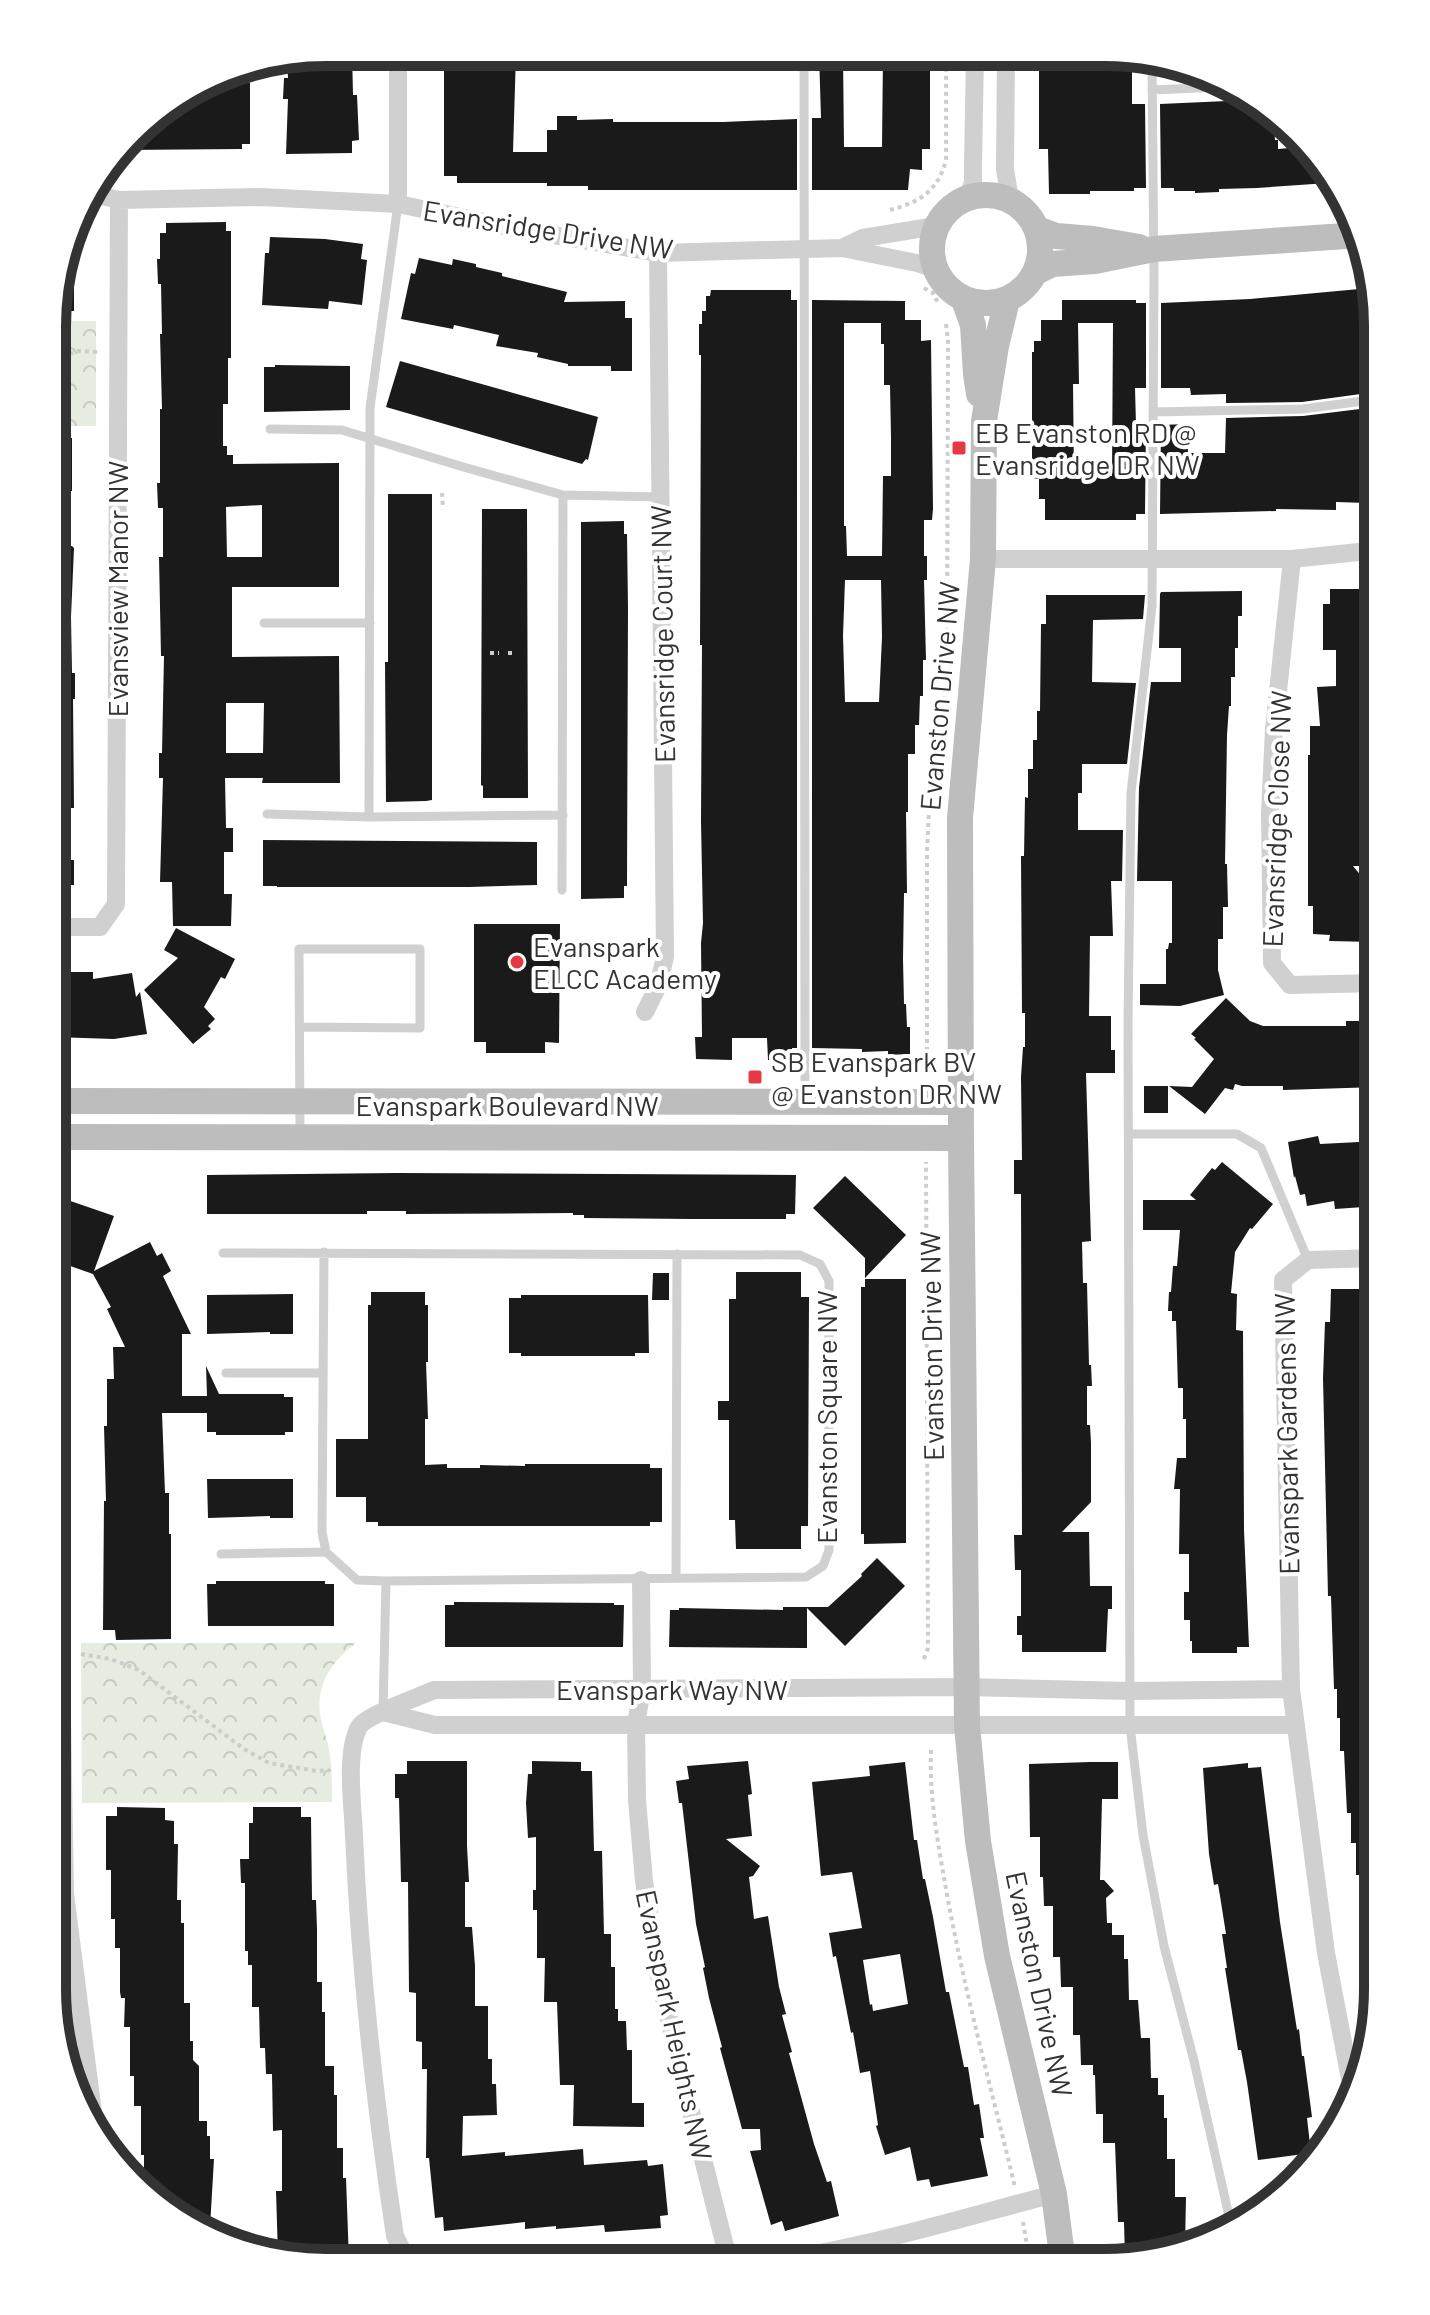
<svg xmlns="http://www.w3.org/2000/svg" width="1430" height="2315" font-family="Barlow,sans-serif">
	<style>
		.park { fill: url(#park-crowns) }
		.garden { fill: #e6ecdf }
		.building { fill: #1a1a1a; fill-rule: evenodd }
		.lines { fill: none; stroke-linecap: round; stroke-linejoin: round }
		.path { stroke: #cdcdcd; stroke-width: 4; stroke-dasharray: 4 4; stroke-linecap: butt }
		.lane { stroke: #d0d0d0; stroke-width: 9 }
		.street { stroke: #d0d0d0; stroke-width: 18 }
		.secondary { stroke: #bdbdbd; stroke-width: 26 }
		.poi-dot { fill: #e63946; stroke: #fff; stroke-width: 3 }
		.labels { text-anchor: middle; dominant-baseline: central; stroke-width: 8; stroke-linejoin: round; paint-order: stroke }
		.street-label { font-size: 28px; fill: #333; stroke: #fff }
		.poi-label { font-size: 28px; fill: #333; stroke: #fff; text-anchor: start }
		.rim { fill: none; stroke: #333; stroke-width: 10 }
	</style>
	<defs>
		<pattern id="park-crowns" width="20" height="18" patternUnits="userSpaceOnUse" patternTransform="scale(2)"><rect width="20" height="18" fill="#e6ecdf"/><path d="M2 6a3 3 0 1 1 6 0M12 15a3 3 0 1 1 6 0" fill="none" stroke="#c6cbc0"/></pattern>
	</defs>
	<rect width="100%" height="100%" fill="#fff"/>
	<path class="park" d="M54,321H96V426H54Z
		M81,1643H356C331,1662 314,1686 321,1720C323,1730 328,1740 329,1750C332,1767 332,1785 332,1802L82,1803Z"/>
	<path class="garden" d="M59,390L73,392L80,403L79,409L66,416L54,408V391Z"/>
	<path class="building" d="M326,52H352L353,95H357L359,140L352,141V153L286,154L288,99H283L284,78H288L287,60Z
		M444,52L516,53L513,152H547V130H557V116H577V120L613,119V122H723L797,119V190H588V186H547V183H457V176H444Z
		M819,53L843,54L844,147H882L883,54H930V149H922V170L910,169L908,190H812V118H821Z
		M1039,54H1132V104H1145L1146,188H1134V191H1090V194H1049L1048,149H1039Z
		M219,78H242V83H250V144H242V149L122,150L145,120L199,87H219Z
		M1249,100L1273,112L1275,140H1278V149L1301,147L1328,183L1257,188L1219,189V192L1195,193V191H1174V188H1161L1160,104Z
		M226,222V231H231V358H228V404H223V446H227V455H233V464L339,463V587H232V657L339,656L340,783H262L263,778H225L226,828H233V852H224V894H232L231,926H173L172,882H160L163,778H159V753H162L164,656H161L159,557H163V508H158L157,483H160V409H162L160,334H162L161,284H158L157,259H160V233H166V223ZM262,505V557H227L226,507ZM226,703H264L263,753H226Z
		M270,237L325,239L363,244L361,259L367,260L362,305L329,301L328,309L262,305L265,253H269Z
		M419,258L452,265L453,259L476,264V267L502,273V276L567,292L564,302L625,301V318H632V371H611V366H568V364L537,357L538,353L496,346L499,335L454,325L453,329L401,319L411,273L415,274Z
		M74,287V311H54L55,288Z
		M1370,288L1378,326V380L1369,381L1368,393L1302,402L1226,403V394L1191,395L1190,388H1161V303L1250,299Z
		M711,290H791V300H797V1048H792V1060H768L767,1038H732V1060L696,1059L695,1037H702L701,943L703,923L701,821L702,645H700L701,355H699V324H702V311H706V296H710Z
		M812,300L905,301V320H921V341L931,340L933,509L932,520H924V556H927V580H924L926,660H923V696H920L919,725H915V754H908V812H906L907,893H904L903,959L904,1004H906L907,1027H910V1054L888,1055V1051L862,1052V1049L812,1048ZM844,323H881V344H884V385H890L891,437V476H883L882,556H847L846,526H844ZM845,580H881L882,637L879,702H845L843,636Z
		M1062,300H1136V303H1146V388H1135L1136,425H1146L1145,514H1136V520H1045V499H1039V479L1032,478V352H1034V341H1041V320H1062ZM1078,323H1113L1112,476H1074L1073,384H1079Z
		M400,361L598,417L588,460L586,459L582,464L386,407Z
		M275,365L350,366V410L264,412V367H275Z
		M1368,408V439H1378V500H1367V503L1336,502V510L1276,509V511L1160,514L1161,425L1187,424L1188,453H1225L1226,418L1303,416Z
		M54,438H72V491H54Z
		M388,494H432V800L426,801L386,802L385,662H388Z
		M482,509H527L528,798H483V786L481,785Z
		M624,521V534H627L628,608L627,886H624V898H622L581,899V522Z
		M54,546H72L74,548L71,617L72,673H75V699H73L74,808H71V860H74V885H70V905L53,904Z
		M1330,589H1378V750L1375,809H1378V850H1374L1375,866H1353L1373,890L1374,942L1329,941L1330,935L1313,934V906H1308V755H1310V726H1320L1317,687L1336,686V650H1323V604H1330Z
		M1242,591V616H1238V648H1235V677H1231V706H1229L1227,735L1225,864H1227L1228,907H1223V939H1218V970L1224,995L1180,1006L1140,1005V984H1166V949H1168L1169,943H1172V881H1137L1139,788L1151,682H1181V648H1159L1160,594L1161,592Z
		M1046,595H1145L1143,619L1093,620L1092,682L1136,683L1127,764H1082V793H1078V830H1123L1122,881H1111L1113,936H1090L1089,1016H1111V1050H1115V1073H1086L1091,1241L1082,1242L1083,1283H1087L1089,1365H1091L1092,1386H1087V1425H1090L1091,1443V1502L1062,1532H1089L1090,1586H1112V1609H1108L1106,1652H1022V1635H1017V1616H1021V1570H1015L1014,1535H1022L1021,1194H1014V1160H1022L1021,1077L1023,1047H1025V1013H1022L1021,856H1024L1025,797L1028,798V769H1033V740H1037V711H1040L1041,624H1046Z
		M263,840L537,842V885L469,887H277V886H263Z
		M474,924H560L559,1043L545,1042V1053H486V1042H474Z
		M176,928L235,959L225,979L221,977L204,1007L215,1019L208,1026L211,1029L193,1044L144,990L178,958L164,950Z
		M53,972H93V979L132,973L136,997L140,992L147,1034L114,1039L53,1037Z
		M1226,998L1250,1021L1263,1026H1346V1021H1378V1087L1283,1090V1086H1242L1235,1084L1233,1090L1225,1088L1205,1114L1169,1086L1192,1087L1214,1059L1194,1039L1196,1038L1191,1034Z
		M1144,1086H1168V1113H1144Z
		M1318,1136L1320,1144L1359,1142L1360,1145H1378V1206L1335,1209L1334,1201L1307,1206L1305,1194L1300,1195L1295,1176L1294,1178L1288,1142Z
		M1222,1162L1273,1204L1252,1229L1250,1228L1235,1252L1231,1293L1237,1294L1236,1330L1243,1331L1244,1530L1249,1647H1237V1653H1192V1641H1190V1620H1184V1592H1189V1554H1179L1180,1489H1174L1177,1458H1186V1419H1183V1388H1178L1176,1321H1172V1311H1168L1169,1292H1171L1173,1266H1177L1180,1230H1143V1200H1196L1190,1195L1212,1168L1215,1170Z
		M397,1173L796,1175L795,1214H786V1219H691L584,1218V1215H573V1213L406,1214V1211H367V1214H207V1175Z
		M845,1176L906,1235L865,1278V1258L813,1208Z
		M53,1195L114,1216L94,1271L150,1242L157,1256L162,1253L171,1271L163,1276L191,1334H182V1396H207L206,1366L219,1394H284V1397H293V1432H285V1435H216V1432H207V1413H162L165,1493H169V1534H171V1639L116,1640L115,1630H103L104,1501H106L104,1426H107V1379H114L113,1347H125L107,1309L111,1307L93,1274L53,1260Z
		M736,1272H801V1297H809L808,1526H801V1549H736L735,1520H729V1420H718V1401H729V1299H736Z
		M653,1273H669V1300H652Z
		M865,1279H906V1543L864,1544V1534H861V1287H865Z
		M1331,1289H1378V1316H1370L1371,1379L1369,1378L1368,1414H1373L1371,1499L1366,1504V1541L1370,1540V1549H1372L1373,1570H1378L1377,1907H1359V1875H1356V1843H1351V1813H1347L1344,1751H1340V1718H1337V1689H1334L1331,1596H1328L1323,1378L1325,1322H1330Z
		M371,1292H425V1305H428V1362H426L428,1419H425V1465L447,1464V1468H480V1465L525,1466V1464H650V1468H662V1522H650V1526H378V1522H366V1497H336V1439H368V1305H371Z
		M293,1294V1334H270V1332L207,1334V1295Z
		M521,1295H648L649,1353H635V1356H521V1353H509V1298H521Z
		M207,1479H293V1518H270V1516L208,1518Z
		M877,1558L905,1586L845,1646L807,1608V1648L669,1647L670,1610H679V1608L783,1610V1607H828L862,1576L861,1574Z
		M216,1581H325V1584H334V1626H208L207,1584H216Z
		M454,1602L614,1603V1605H624L623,1647H445V1605H454Z
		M407,1761H467V1846L469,1882H465V1927H472L475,1966V2006H488V2059H492V2084H496L497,2115L463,2116L462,2156L505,2152V2156L583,2149L584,2165L647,2160L648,2166L663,2164L668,2215L660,2216L661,2228L605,2232L604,2225L556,2229V2226L525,2229V2222L444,2231L443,2217L435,2218L429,2158H426L427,2069H422V2042L416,2041V1993L409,1992L408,1882H401L399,1798H395V1774H407Z
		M532,1761L581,1762V1771H592L594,1851H602L604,1934H611V1967H615V2009H618V2021H626L627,2050H632V2103H644V2127L573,2126L574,2085H560L557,2002H544L545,1958H537V1910H533V1890H536V1837L528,1838L526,1803L528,1774H532Z
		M748,1761L752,1794L748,1795L752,1836L726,1839L760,1866L753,1876L749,1877L754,1919L768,1916L779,1987L786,2014L782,2015L792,2052L789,2053L814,2144L827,2182L831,2181L839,2216L785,2231L782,2221L771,2225L750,2151L761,2150L760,2129H742L720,2048L722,2047L709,1998L703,1968L705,1967L696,1924L682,1803H679L676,1781L689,1779L687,1766Z
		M905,1762L914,1840H917L923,1879H925L933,1917L946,1992H949L964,2067H968L974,2105L979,2104L984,2138H980L988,2176L931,2187L929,2179L917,2181L910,2147L885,2155L876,2126L878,2125L870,2071L860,2073L853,2032L851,2033L836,1956L833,1957L829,1933L862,1928L852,1872L821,1876L812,1782L870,1776L869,1766ZM900,1954L908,2004L873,2011L872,2004L870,2005L863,1960Z
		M1090,1762H1118V1799H1102L1100,1880H1104L1114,1891L1106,1898L1107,1923H1112V1935H1124V1959H1128L1129,2000H1138L1141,2038H1150L1151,2078H1158V2095H1164V2118H1167V2159H1175V2197H1186L1185,2247L1125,2259L1124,2222H1118L1115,2143H1103V2114H1096L1095,2075H1093V2065H1081L1080,2035H1073V1987H1061L1060,1957H1053V1906H1044L1043,1877H1040V1837H1030L1029,1764Z
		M1248,1763V1768L1261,1767L1280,1922L1297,2030L1299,2029L1302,2056H1304L1312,2117L1307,2118L1311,2153L1258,2160L1247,2082L1241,2050H1238L1225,1968H1227L1222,1934H1226L1220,1896L1218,1884L1214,1885L1209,1854L1203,1768Z
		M117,1807L165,1808V1820L174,1821V1844H178L177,1900H181V1923H184V2003H190V2041H193V2060L199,2066V2121H207V2136H210V2159H214L210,2227L162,2208L163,2195H156V2185H144V2155H141V2106H134V2076H130V2027H124L125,1998H121L120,1992V1948H115V1919H111V1870H106V1816H117Z
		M253,1807H301V1817H311L312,1900H316L317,1929V1982H322V2012H325V2066H334V2095H337V2148H343V2178H346L349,2261H290L278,2256L276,2191H282V2130L273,2131L272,2074H266L265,2048H260L259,2007H252V1965H248V1951H245V1883H241L240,1859H249V1823H253Z"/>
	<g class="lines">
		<path class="path" d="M890,210C920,202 938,191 946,160V54
			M924,288L933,293L939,305
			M946,324L948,340L947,663
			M54,358L79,351L98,352
			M442,493L443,509
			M490,653H499
			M508,653H515
			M927,1067V852L929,810L945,688
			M81,1654L111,1659L139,1670L244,1749L269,1763L316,1771L330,1770
			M924,1659L928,1648L926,1162
			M931,1750C929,1796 938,1844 946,1889C964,1990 991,2087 1015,2187
			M1023,2222L1030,2263"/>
		<path class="lane" d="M804,53L805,1098
			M1152,59L1154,277L1152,606L1131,793L1128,1022L1130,1726L1143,1835L1164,1946L1194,2061L1231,2225
			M1152,90L1219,87
			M1153,412L1303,409L1378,399
			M270,429L342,430L460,466L563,495L661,497
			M264,623H370
			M267,814L369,817L563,815
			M369,817L370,408L398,204
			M562,890L563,495
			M300,1134L299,949H420V1028L300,1027
			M1129,1134H1237L1261,1148L1308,1260
			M324,1252L322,1532L326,1552L357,1580L386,1581L383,1712
			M223,1253L800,1255L820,1264L829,1281V1550L823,1566L806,1577L386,1581
			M226,1373H322
			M221,1554L326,1552
			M676,1578L677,1254"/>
		<path class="street" d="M398,52V204
			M1006,54L1005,169L1010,200
			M89,193L119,200L261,197L398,204L508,227L658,253L842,248L917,263L935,269
			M968,197L973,182V165L975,54
			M842,248L863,238L936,226
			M983,559H1292L1378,550
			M1292,559L1274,729L1270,814L1272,963L1290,985L1378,983
			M53,927H100L116,904L119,200
			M645,1012L658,986L665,957L658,253
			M53,1341L61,1350V1657L65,1894L94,2121
			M641,1580L642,1689L636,1724L637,1800L644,1881L658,1972L683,2080L729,2262
			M383,1712L435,1725H1296
			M1354,2100L1326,1953L1291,1689L1283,1280L1308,1260L1378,1258
			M412,2261L402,2250L395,2236C375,2104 360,1969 354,1836C353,1806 345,1753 359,1727C366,1715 419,1697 434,1690L966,1687L1130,1691L1291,1689
			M764,2262C862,2249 958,2219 1054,2194"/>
		<path class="secondary" d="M932 249a54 54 0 1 1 108 0a54 54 0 1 1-108 0Z
			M1037,229L1056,236L1093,239L1139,247
			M1036,272L1052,264L1095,261L1154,249L1360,235
			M964,300L973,325L976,374L979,394
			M1007,300L996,346L984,421L983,559L960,818L961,1138L967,1726L978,1841L997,1956L1054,2194L1063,2263
			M53,1101L961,1102
			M53,1137L961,1138"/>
	</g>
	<g class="poi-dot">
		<rect x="951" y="440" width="16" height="16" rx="4"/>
		<circle cx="517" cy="962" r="8"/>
		<rect x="747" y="1069" width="16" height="16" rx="4"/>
	</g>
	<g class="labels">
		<g class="street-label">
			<text transform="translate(548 229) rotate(9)">Evansridge Drive NW</text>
			<text transform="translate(117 589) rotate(-90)">Evansview Manor NW</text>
			<text transform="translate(662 634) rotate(-91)">Evansridge Court NW</text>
			<text transform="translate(939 696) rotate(-85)">Evanston Drive NW</text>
			<text transform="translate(1276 819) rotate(-88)">Evansridge Close NW</text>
			<text x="507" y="1105">Evanspark Boulevard NW</text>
			<text transform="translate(931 1346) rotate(-91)">Evanston Drive NW</text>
			<text transform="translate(826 1417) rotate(-90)">Evanston Square NW</text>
			<text transform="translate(1286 1434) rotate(-91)">Evanspark Gardens NW</text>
			<text x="672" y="1689">Evanspark Way NW</text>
			<text transform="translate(1040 1984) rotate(78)">Evanston Drive NW</text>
			<text transform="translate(675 2025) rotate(78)">Evanspark Heights NW</text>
		</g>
		<g class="poi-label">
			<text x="975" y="432">EB Evanston RD @<tspan x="975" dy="32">Evansridge DR NW</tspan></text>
			<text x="533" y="946">Evanspark<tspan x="533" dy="32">ELCC Academy</tspan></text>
			<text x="771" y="1061">SB Evanspark BV<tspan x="771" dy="32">@ Evanston DR NW</tspan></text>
		</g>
	</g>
	<path d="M0 0H1430V2315H0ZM326 66H1104A260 260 0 0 1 1364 326V1989A260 260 0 0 1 1104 2249H326A260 260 0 0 1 66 1989V326A260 260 0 0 1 326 66Z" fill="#fff" fill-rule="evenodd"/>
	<path class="rim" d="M326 66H1104A260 260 0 0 1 1364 326V1989A260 260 0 0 1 1104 2249H326A260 260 0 0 1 66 1989V326A260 260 0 0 1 326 66Z"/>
</svg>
